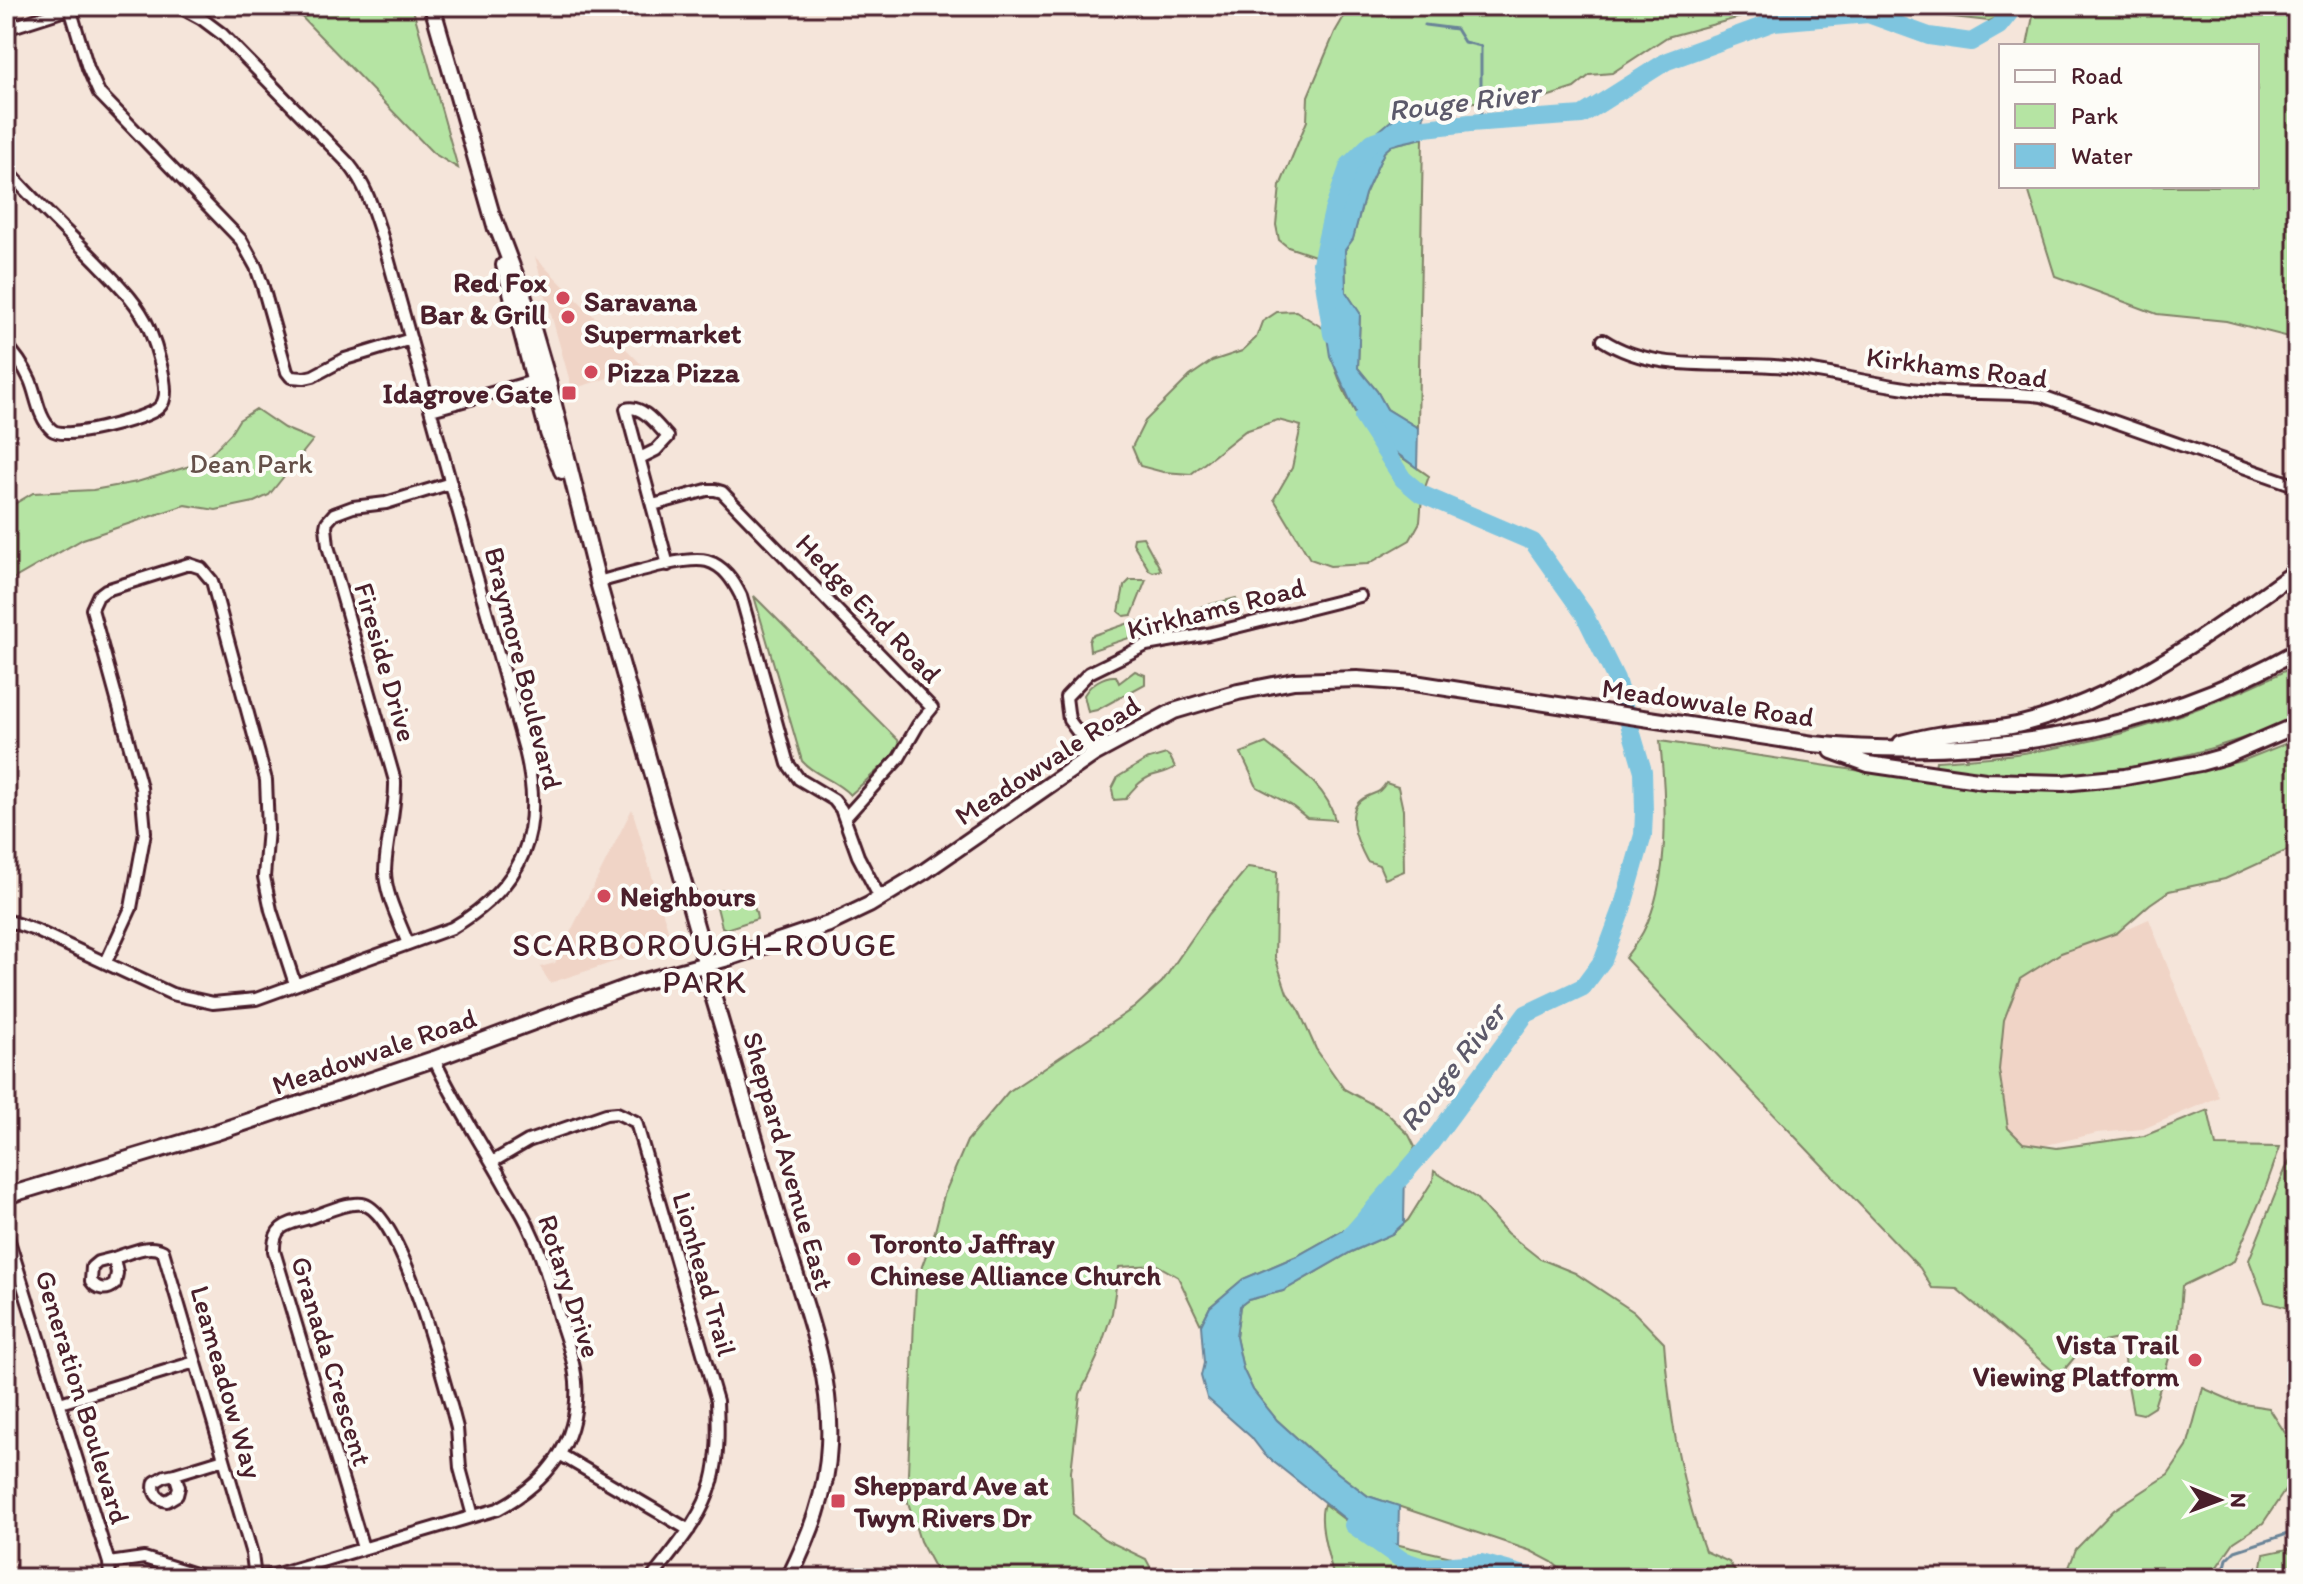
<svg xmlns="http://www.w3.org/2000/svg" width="2303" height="1584" font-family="Itim,sans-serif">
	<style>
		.built { fill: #f0d4c6 }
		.green { fill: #b5e4a3; stroke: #808267; stroke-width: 2 }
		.water { fill: #7ec5df; stroke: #698397; stroke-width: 2 }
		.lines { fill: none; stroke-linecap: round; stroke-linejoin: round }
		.stream { stroke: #698397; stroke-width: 3 }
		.river { stroke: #7ec5df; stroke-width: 18 }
		.minor-casing { stroke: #4a1f2b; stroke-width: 16 }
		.major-casing { stroke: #4a1f2b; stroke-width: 20 }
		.minor { stroke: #fdfcf7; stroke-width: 10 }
		.major { stroke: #fdfcf7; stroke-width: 14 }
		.poi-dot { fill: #d1495b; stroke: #fdfcf7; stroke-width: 3 }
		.labels { text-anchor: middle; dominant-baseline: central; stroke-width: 8; stroke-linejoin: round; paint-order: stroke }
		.poi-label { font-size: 28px; font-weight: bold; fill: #4a1f2b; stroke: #fdfcf7; text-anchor: start }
		.street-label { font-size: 28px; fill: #4a1f2b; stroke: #fdfcf7 }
		.park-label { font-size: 28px; fill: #655049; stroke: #fdfcf7 }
		.water-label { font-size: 30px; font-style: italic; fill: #5c596a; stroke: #fdfcf7 }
		.quarter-label { font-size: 32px; letter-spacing: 2px; fill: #4a1f2b; stroke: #fdfcf7 }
	</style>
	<rect width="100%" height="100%" fill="#f5e5da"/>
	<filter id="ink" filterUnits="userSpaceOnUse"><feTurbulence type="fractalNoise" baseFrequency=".0125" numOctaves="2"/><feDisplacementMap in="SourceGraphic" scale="16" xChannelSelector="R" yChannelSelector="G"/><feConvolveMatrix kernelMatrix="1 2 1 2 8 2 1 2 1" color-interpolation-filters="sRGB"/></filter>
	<g filter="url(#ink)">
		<path class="built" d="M535,257L644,367L572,389Z
			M632,809L672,943L550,983L540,967L555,963Z
			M2149,919L2219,1097L2143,1129L2097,1133L2042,1146L2023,1143L2008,1128L1999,1070L2004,1020L2020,979L2061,953L2117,933Z"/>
		<path class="green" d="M291,6H412L458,168L433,153Z
			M1350,6H1810L1752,14L1667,37L1612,73L1590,75L1574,88L1540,99L1415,105L1321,247V258L1288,247L1279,240L1276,225L1280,186L1307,121L1308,96L1335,32Z
			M1852,6H2018L2015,11L1989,21Z
			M2035,6H2297V339L2226,321L2157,314L2055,276L2027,186H2257V46H2027Z
			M1423,138L1418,428L1387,409L1377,391L1358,368L1360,314L1346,292L1345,250L1353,238L1365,194L1384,152L1392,145Z
			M1296,311L1326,330C1331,363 1347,407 1370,432C1386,449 1410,462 1429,476L1422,496L1420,522L1410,540L1368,564L1330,566L1310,559L1274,499L1292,468L1301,426L1278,420L1245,431L1191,474L1163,472L1140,466L1132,447L1145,421L1190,376L1212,361L1242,351L1256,338L1262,322L1277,312Z
			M256,409L284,428L313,440L269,495L254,502L216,510L185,505L83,539L6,583V509L33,493L93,490L137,482L203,462L231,433L239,420Z
			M1143,537L1161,570L1153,572L1149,570L1133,543L1134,538Z
			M1130,580H1146L1132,615L1124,616L1119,612L1124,586Z
			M754,596L901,743L889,760L850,795C835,779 815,776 802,761Z
			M1236,598L1242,615L1210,618L1195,617L1196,608Z
			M1135,621L1149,623L1153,630L1090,651L1089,642L1091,636Z
			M2297,665V718C2207,755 2114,778 2015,776C1988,775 1962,771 1935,767L1936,761C2072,754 2175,726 2297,665Z
			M1135,671L1145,675V684L1097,710L1088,712L1084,695C1090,684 1104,675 1116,676L1119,683Z
			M2297,739V846L2225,879L2169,891L2150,904L2117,933L2061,953L2020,979L2004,1020L1999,1070L2008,1128L2023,1143L2057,1148L2144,1136L2208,1110L2216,1146L2280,1147L2264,1192L2234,1261L2182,1286L2179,1326L2154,1407L2143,1414L2133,1412L2127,1380L2123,1338L2084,1346L2059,1376L1957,1289L1932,1288L1920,1268L1625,958C1631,950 1638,941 1643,932C1671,879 1666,799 1660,741L1915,779L2030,790L2070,789L2191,772L2242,761Z
			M1266,743C1292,764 1328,786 1335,820L1307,818L1291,805L1257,787L1241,753Z
			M1166,754L1170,757L1175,767C1167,773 1159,773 1151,776C1141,780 1131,790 1126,799L1114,800L1112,789L1118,777L1146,760Z
			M1386,783L1398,787L1403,810L1404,871L1385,879L1379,865L1367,861C1358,844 1341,809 1366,797C1377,791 1378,795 1386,783Z
			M1248,867L1277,871L1275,957L1287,993L1298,1008L1316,1049L1344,1089L1385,1111L1409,1135L1415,1147L1387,1203L1381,1209L1297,1256L1243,1279L1210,1307L1201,1325L1178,1277L1157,1265L1119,1267L1112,1313L1097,1358L1080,1394L1071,1472L1073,1514L1104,1539L1146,1559L1156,1578H940L920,1541L907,1499L914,1319L916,1287L922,1266L935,1231L944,1195L967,1141L1008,1092L1135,1007L1162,982L1209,914Z
			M731,890C746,893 756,904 757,919L726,929L722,927L714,895L718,891Z
			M2297,1149V1310L2265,1302L2249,1260L2287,1165Z
			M1434,1171L1476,1198L1507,1233L1540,1259L1575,1273L1634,1312L1664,1343C1669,1410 1681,1487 1705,1551L1729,1562L1740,1578H1571L1552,1562L1531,1551L1368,1496L1321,1460L1277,1420L1253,1390L1243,1369L1236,1337L1240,1306L1248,1300L1283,1291L1351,1252L1392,1234L1408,1220L1433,1180Z
			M2203,1388L2237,1403L2269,1408L2289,1439L2292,1460L2290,1483L2263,1523L2234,1542L2212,1574L2213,1578H2065L2076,1549L2114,1510L2168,1475L2187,1447Z
			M1324,1504L1369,1538L1473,1562L1505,1578H1334C1329,1558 1317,1522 1324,1504Z
			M2297,1547V1578H2260L2264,1554Z"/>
		<path class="water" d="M1416,105H1424L1423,138L1392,145L1384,152L1365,194L1353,239L1345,250L1346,292L1360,313L1358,368L1377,391L1387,409L1418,428L1417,468L1372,435L1358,418L1330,356L1326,330L1328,295L1321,247L1330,214L1371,138L1401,112Z
			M1405,1168L1404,1223L1392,1234L1351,1252L1283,1291L1248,1300L1240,1306L1236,1337L1243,1369L1253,1390L1277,1420L1321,1460L1368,1496L1399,1506L1398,1545L1369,1538L1265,1455L1251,1437L1207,1398L1201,1376L1204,1363L1201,1325L1210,1307L1243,1279L1297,1256L1381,1209L1387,1203Z"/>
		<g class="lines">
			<path class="stream" d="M1425,25L1456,29L1464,42L1481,46V122
				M2297,1372L2290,1413L2297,1438
				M2222,1578L2227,1559L2235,1551L2297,1531"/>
			<path class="river" d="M1332,334L1321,263L1333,211L1349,165L1372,142L1407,130L1470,123L1582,115L1667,61L1774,22L1868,14L1929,36L1971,42L1999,26L2015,6
				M1351,1235L1431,1143L1526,1014L1583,987L1603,960L1622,909L1643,835L1644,812L1643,771L1616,679L1584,614L1533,542L1421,494L1403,479L1363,417
				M1353,1525L1402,1560L1423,1567L1481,1563L1536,1578"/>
			<defs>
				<path id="minor" d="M70,8L88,68L99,93L241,240L256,267L263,287L287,372L291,377L304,378L313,376L345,359L411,339
					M6,29L78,6
					M6,169C34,201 66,231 96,261C116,282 137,301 149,328C155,343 169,385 164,399C163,405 157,410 152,412C136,420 66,441 52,430C38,418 37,396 30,380C24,367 16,355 6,345
					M1603,340C1658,376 1732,359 1794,368C1836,374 1878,385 1920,390C1961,395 2001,391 2042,396L2297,486
					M431,410L541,379
					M640,458L656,450L668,437C657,425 642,404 626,409L668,565
					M653,505L707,490H715L722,492L932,708L918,725L899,758L845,818
					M598,582C622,576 685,555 707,561C724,566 733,580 741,596L788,764L799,779L834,800L841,809L858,856L880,898
					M1094,754L1069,720L1066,697L1089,673L1146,645L1208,634L1360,596
					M6,920L35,930L172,994L213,1003L256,999L452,928C525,885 545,831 525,750L383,240C374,212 367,186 348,163L222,34L202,19L178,6
					M408,944C400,922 385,895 385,871C386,840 396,812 395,781L328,546L326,527L327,522L334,514L353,507L386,503L451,483
					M106,962L131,908L145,832L141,787L92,609L98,596L106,590L189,564L201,568L212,581L266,780L268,829L264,877L271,910L295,984
					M492,1162L528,1141L606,1114L617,1113L636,1122L717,1401C718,1427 719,1456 712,1482C702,1519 674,1549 652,1578
					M6,1231L109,1563L110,1578
					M114,1258C130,1253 148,1243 163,1251L252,1554L255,1578
					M114,1258L117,1273L115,1284C107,1291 97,1290 91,1281L92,1267L98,1262Z
					M60,1403L195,1362
					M561,1455L689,1530
					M175,1474L179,1487L177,1495L167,1501C157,1499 152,1492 155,1482L165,1476Z
					M175,1474L224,1459
					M363,1548L274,1251C273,1225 287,1224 309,1218C324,1213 346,1202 362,1204C401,1210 441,1373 452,1409L457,1428L460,1468L473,1516
					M109,1563L144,1558L201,1576L215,1578
					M257,1578L274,1575L498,1509C548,1482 580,1442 576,1382C574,1360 566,1338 559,1317C551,1288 543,1257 530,1230C524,1215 514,1201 506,1187C482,1144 455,1104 434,1059"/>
				<path id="major" d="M432,6L496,229
					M494,219L524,298L547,377L598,582L700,940L710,986C735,1068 758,1150 782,1232C803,1301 833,1371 829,1445C827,1493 810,1535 789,1578
					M504,265L548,433L562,471
					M1901,743C1913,740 1925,737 1937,735C1965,730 1993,731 2021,724C2124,698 2212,631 2297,571
					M1832,751L1868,764L1950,776L1985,781L2063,783L2125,777L2200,763L2225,756L2297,725
					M6,1196L214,1133L434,1059L638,983L728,958L829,924L869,905L925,871L1094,754L1174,711L1238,692L1294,681L1357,679L1414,683L1813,744C1980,760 2150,735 2297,651"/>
			</defs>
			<use href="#minor" class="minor-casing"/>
			<use href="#major" class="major-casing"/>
			<use href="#minor" class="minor"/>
			<use href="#major" class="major"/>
		</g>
	</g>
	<g class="poi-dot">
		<circle cx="563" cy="298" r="8"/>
		<circle cx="568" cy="317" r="8"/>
		<circle cx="591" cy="372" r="8"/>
		<rect x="561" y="385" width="16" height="16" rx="4"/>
		<circle cx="604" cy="896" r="8"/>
		<circle cx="854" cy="1259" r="8"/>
		<circle cx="2195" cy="1360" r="8"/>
		<rect x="830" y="1493" width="16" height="16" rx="4"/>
	</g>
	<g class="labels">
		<g class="poi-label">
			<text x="547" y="282" text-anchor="end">Red Fox<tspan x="547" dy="32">Bar &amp; Grill</tspan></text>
			<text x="584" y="301">Saravana<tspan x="584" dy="32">Supermarket</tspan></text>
			<text x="607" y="372">Pizza Pizza</text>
			<text x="553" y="393" text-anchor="end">Idagrove Gate</text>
			<text x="620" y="896">Neighbours</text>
			<text x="870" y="1243">Toronto Jaffray<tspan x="870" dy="32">Chinese Alliance Church</tspan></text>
			<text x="2179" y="1344" text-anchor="end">Vista Trail<tspan x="2179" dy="32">Viewing Platform</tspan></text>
			<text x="854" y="1485">Sheppard Ave at<tspan x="854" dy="32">Twyn Rivers Dr</tspan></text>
		</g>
		<g class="street-label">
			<text transform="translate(1957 367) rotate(7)">Kirkhams Road</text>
			<text transform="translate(869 608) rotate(46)">Hedge End Road</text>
			<text transform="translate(1216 608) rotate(-14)">Kirkhams Road</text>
			<text transform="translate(386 662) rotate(74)">Fireside Drive</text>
			<text transform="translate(524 668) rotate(76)">Braymore Boulevard</text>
			<text transform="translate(1708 702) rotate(8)">Meadowvale Road</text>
			<text transform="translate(1047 760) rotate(-33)">Meadowvale Road</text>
			<text transform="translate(374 1051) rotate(-19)">Meadowvale Road</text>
			<text transform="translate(789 1161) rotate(74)">Sheppard Avenue East</text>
			<text transform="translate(705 1274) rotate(74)">Lionhead Trail</text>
			<text transform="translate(570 1286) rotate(72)">Rotary Drive</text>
			<text transform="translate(332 1361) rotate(73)">Granada Crescent</text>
			<text transform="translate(227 1382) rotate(74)">Leameadow Way</text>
			<text transform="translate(83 1397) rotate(73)">Generation Boulevard</text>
		</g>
		<g class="park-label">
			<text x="251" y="463">Dean Park</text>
		</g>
		<g class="water-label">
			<text transform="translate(1464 101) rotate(-7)">Rouge River</text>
			<text transform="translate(1452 1067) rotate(-52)">Rouge River</text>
		</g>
		<g class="quarter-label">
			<text x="705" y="945">SCARBOROUGH–ROUGE<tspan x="705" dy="37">PARK</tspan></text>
		</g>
	</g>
	<rect width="2303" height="1584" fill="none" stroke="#fdfcf7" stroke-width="32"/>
	<rect x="16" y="16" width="2271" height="1552" fill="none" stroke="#4a1f2b" stroke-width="3" filter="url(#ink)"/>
	<rect x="1999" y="44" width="260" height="144" fill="#fdfcf7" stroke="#b5a4a5" stroke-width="2"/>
	<rect x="2015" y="70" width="40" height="12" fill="#fdfcf7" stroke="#b5a4a5" stroke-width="2"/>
	<text x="2071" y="84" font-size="24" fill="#4a1f2b">Road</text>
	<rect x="2015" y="104" width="40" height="24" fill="#b5e4a3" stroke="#b5a4a5" stroke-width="2"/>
	<text x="2071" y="124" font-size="24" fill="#4a1f2b">Park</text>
	<rect x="2015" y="144" width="40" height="24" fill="#7ec5df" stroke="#b5a4a5" stroke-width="2"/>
	<text x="2071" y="164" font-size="24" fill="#4a1f2b">Water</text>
	<g transform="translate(2219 1500) rotate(91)" stroke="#fdfcf7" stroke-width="6" paint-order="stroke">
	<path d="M0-6L14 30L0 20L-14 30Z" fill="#4a1f2b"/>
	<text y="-12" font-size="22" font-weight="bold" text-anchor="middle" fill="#4a1f2b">N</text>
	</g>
</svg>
